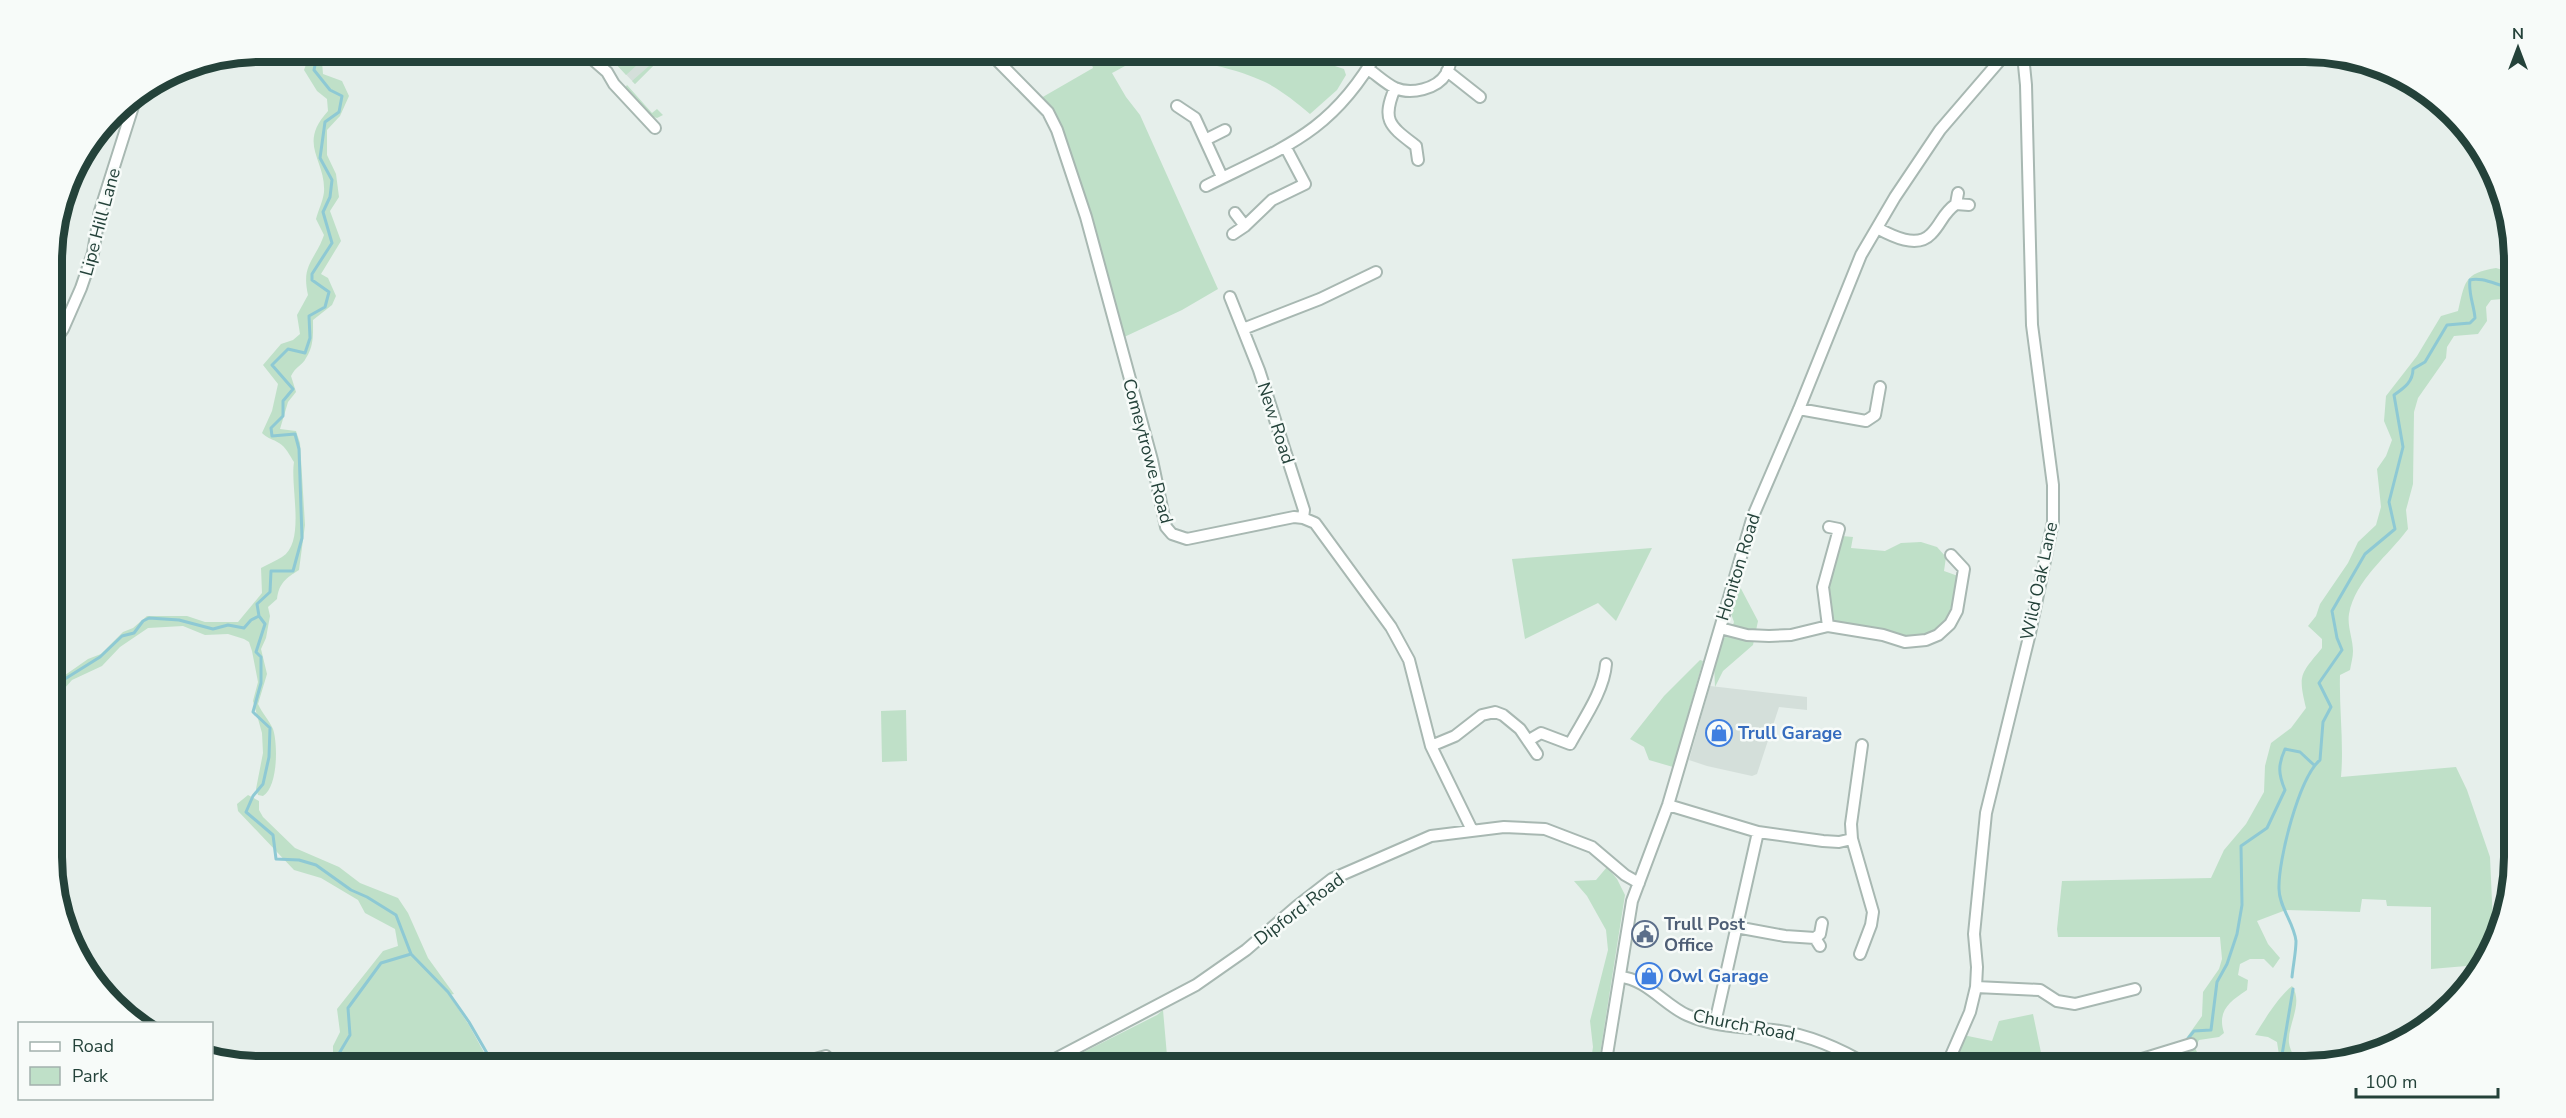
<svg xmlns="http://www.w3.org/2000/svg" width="2566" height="1118" font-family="'Nunito Sans',sans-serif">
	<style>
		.built { fill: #d4dfda }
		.green { fill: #bfe0c8 }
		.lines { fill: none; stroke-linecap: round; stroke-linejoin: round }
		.stream { stroke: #8ec9d4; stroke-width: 3 }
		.minor-casing { stroke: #a8b8b2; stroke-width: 14 }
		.minor { stroke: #fff; stroke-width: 10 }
		.labels { text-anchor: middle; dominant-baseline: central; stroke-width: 5; stroke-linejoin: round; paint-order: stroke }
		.street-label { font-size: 18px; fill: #24423a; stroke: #f7fbf9 }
		.shop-label { font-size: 18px; font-weight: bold; fill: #366cbe; stroke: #f7fbf9; text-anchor: start }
		.service-label { font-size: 18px; font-weight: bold; fill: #4e5e75; stroke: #f7fbf9; text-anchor: start }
		.rim { fill: none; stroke: #24423a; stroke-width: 8 }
	</style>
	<rect width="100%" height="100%" fill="#e6efeb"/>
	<path class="built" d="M604,51H668L635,84Z
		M1710,686L1807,697V710L1779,707L1757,774L1752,776L1707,766L1689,760Z"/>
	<path class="green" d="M311,51H324L322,62L323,74L342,81L349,96L340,116L327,130V155L336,174L339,197L330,211L341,241L321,274L328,278L336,296L332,305L313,320C313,334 314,346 306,358C302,366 296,366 291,376L296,392L288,402L280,429L296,431L300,443L305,525L299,570C286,578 279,583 277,599L268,607L270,616L266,638L261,649L267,674L258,704C262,713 269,720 273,729C278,744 278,787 263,796L258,795L256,789L263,753L262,733L253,701L258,682L252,651L249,642L244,639L228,634L205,635L183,626L148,628L120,647L102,666L72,680L64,689L58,680L88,659L101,654L123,632L133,628L147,616H187L205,622H238L262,593L261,568C268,564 276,561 282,557C306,542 290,487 294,462C290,456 286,447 279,443C273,439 268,439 262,433L272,411L278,384L263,365L281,344L293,340L300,334L297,315L308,295C301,264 315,261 324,235L316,219C318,211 323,201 324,192C326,159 297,145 328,111L327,99L317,91L304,70Z
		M604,51H624L637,65L626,75Z
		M652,51H668L635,84L632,81L649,66L646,58Z
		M1127,51H1260C1271,57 1281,54 1293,55C1311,57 1328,64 1344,69L1346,75L1337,90L1310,114C1296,102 1281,90 1265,82C1232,66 1173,54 1137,61C1129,63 1120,69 1112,73L1126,97L1140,115L1218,289L1182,310L1122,338L1075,164L1064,136L1041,98L1093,68L1092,65L1106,58L1122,60Z
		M627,85L652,113L657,109L663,115L657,118L650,116L637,103V99L624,89Z
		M2496,268L2513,273V298L2491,300L2486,307L2487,321L2478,334L2454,336L2447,347L2446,358L2418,398L2414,412L2413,484L2406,510L2408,529C2389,555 2355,580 2349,614C2347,626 2353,639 2353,651C2353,657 2351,664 2350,670L2340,675C2339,709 2344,743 2341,777L2456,767L2467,790L2490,857L2494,945L2478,965L2431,969V907L2387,906L2386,900L2362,899L2360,912L2286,910L2257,921L2268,944L2280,958L2273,968L2264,959H2250L2240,964L2238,975L2248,980L2247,990C2229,1002 2217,1011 2224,1033L2219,1037L2199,1040L2195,1048L2198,1054L2193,1060L2194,1067H2179L2175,1054L2202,1016L2203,992L2219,969L2222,959L2220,937H2058L2057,929L2062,881L2211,878L2224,850L2246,824L2264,792L2265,766L2271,743L2291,728L2306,708C2298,674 2300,675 2322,648V639L2308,626L2316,616L2320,604L2348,563L2358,542L2376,525L2381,507L2377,469L2386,456L2392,440L2384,421L2386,396L2417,356L2441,316L2458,311C2465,283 2463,273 2496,268Z
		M1842,536L1853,537L1851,548L1885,551L1901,543L1921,542L1937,547L1946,557L1944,571L1958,576V585L1947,620L1932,634L1915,639L1835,622C1820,594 1834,564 1842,536Z
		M1652,548L1616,621L1598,603L1525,639L1512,559Z
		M1738,583L1758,621L1753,645L1723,671L1715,687L1714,664L1721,641L1730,633L1734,622L1730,611Z
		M1700,660L1703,661L1673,767L1649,760L1644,747L1630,739L1664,696Z
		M906,710L907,761L882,762L881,711Z
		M248,795L259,801V810L263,817L295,848L339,867L360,883L398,898L408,913L428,958L454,994L449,995L469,1025L492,1067H366L333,1056V1046L340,1032L337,1009L383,951L398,946L395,929L365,913L358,900L321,878L294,870L238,811L237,804Z
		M1607,867L1617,879L1625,895L1598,1067H1590L1593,1047L1590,1021L1608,950L1606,930L1587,896L1574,881L1596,880Z
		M2292,986C2304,1004 2287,1025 2289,1043C2290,1051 2296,1058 2296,1067H2278L2279,1055L2277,1042L2268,1037L2255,1035C2265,1019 2278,997 2292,986Z
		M1163,1010L1168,1067H1054L1157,1015Z
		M2033,1014L2044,1067H1952L1963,1035L1992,1041L1999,1021Z"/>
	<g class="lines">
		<path class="stream" d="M318,51L314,70L330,90L342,96L339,112L325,122L320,158L332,180L330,197L323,212L332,243L312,274V280L329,292L325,307L309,316L310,338L305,353L288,349L272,365L293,389L283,401V416L271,428L272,436L295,434L299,449L302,538L293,571H271L270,592L257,604L259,616L265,624L256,652L261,657V683L253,712L270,728L269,757L263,784L253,796L246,812L273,835L276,859L299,860L316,865L351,890L367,897L396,915L411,954L381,963L348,1008L350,1035L331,1067
			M52,687L100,657L122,636L134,633L143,621L149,618L179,620L213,629L228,625L244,628L251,620L259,616
			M411,954L448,992L469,1022L495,1067
			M2292,977C2293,966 2296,952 2296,941C2294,923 2279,907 2279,889C2278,860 2299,778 2320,760L2323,722L2331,707L2319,683L2342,650L2337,638L2332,611L2365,554L2395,529L2389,502L2403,447L2394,395C2404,388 2413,382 2413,369L2425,362L2447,325L2470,323L2475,318C2474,305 2468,293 2470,280C2482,276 2500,287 2513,288
			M2186,1041L2194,1031L2211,1030L2217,982L2227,964L2237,934L2242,905L2241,846L2267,828L2285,790C2278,773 2278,765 2285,749L2300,752L2314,765
			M2186,1048L2189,1067
			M2280,1067L2293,989"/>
		<defs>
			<path id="minor" d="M583,51L607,72L614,84L655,128
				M988,51L1048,112L1057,130L1086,217L1152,460L1166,527L1172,534L1187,539L1294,517L1303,518L1315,523L1391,627L1409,660L1431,746L1472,830
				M1368,69C1377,75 1385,83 1395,88C1411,95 1437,89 1446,74C1450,68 1451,58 1453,51
				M1447,71L1480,97
				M1395,88C1381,121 1390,126 1416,146L1418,160
				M1177,106L1195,118L1222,177
				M1205,140L1225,130
				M1206,186C1284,147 1332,133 1378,51
				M1956,204L1969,205
				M1235,213L1245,226
				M1877,228C1892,236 1917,249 1931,234C1942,223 1942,214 1956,204L1958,193
				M1233,234L1245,226L1272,200L1305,184L1286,148
				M1230,297L1259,370L1304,510L1303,518
				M1243,329L1320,299L1376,272
				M52,345L63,329L81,288L93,253L100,211L137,94
				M1799,409L1866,421L1875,415L1880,387
				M1828,626L1823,587L1839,529L1829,527
				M1720,628L1747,635L1769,636L1791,635L1828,626L1883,635L1905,642L1926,640L1938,635L1950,624L1957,611L1964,569L1951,555
				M1529,740L1541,733L1570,744C1583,720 1604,691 1606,664
				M1431,746L1455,736L1482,715L1495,712L1503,715L1520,729L1537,754
				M1668,805L1758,832L1823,841L1839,842L1852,839L1851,824L1862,745
				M1852,839L1873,912L1871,925L1860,954
				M1736,927L1785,936L1815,938
				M1820,946L1815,938L1820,934L1822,923
				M1620,977C1645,978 1666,1006 1687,1015C1714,1027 1744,1027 1773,1030C1808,1034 1841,1049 1871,1067
				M1976,987L2040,990L2057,1001L2075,1004L2135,989
				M1715,1023L1758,832
				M770,1067L797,1064L826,1056
				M1040,1067L1196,985L1246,950L1296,907L1332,879L1431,836L1504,827L1545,829L1592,847L1625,875L1639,883
				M1605,1067L1632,901L1668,805L1753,516L1799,409L1861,255L1895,197L1940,130L2008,51
				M1946,1067L1970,1012L1976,987L1977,967L1974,934L1986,813L2030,633L2053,522V485L2032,325L2026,85L2024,65L2019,51
				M2116,1067L2191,1044"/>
		</defs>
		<use href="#minor" class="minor-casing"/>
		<use href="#minor" class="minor"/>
	</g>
	<defs>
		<symbol id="shop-ring" viewBox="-11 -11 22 22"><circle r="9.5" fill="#f7fbf9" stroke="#3f7fe0" stroke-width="1.5"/><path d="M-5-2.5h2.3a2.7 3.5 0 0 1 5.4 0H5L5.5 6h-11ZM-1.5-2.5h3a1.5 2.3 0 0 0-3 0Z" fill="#3f7fe0"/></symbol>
		<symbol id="civic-ring" viewBox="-11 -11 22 22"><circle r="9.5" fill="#f7fbf9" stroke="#5c6f8a" stroke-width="1.5"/><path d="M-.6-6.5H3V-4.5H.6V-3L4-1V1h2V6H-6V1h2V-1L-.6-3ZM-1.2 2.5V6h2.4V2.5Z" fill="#5c6f8a"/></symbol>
	</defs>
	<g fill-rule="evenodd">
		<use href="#shop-ring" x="1704" y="718" width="30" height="30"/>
		<use href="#civic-ring" x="1630" y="919" width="30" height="30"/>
		<use href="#shop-ring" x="1634" y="961" width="30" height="30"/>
	</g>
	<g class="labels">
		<g class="street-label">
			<text transform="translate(100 222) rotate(-75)">Lipe Hill Lane</text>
			<text transform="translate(1276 423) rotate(72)">New Road</text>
			<text transform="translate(1148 451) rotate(75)">Comeytrowe Road</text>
			<text transform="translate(1738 567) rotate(-73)">Honiton Road</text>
			<text transform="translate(2039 581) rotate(-78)">Wild Oak Lane</text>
			<text transform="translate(1299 909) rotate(-37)">Dipford Road</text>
			<text transform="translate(1744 1025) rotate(11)">Church Road</text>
		</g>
		<g class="shop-label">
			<text x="1738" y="733">Trull Garage</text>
			<text x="1668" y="976">Owl Garage</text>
		</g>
		<g class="service-label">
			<text x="1664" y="924">Trull Post<tspan x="1664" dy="21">Office</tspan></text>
		</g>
	</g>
	<path d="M0 0H2566V1118H0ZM261 62H2305A199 199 0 0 1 2504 261V857A199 199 0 0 1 2305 1056H261A199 199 0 0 1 62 857V261A199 199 0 0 1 261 62Z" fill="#f7fbf9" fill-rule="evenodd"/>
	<path class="rim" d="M261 62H2305A199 199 0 0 1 2504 261V857A199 199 0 0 1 2305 1056H261A199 199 0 0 1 62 857V261A199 199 0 0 1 261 62Z"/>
	<rect x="18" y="1022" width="195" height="78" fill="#f7fbf9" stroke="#a3b1ad" stroke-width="1.5"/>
	<rect x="30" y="1042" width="30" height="9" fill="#ffffff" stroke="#a3b1ad" stroke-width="1.5"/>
	<text x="72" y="1052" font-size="18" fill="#24423a">Road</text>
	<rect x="30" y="1067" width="30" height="18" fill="#bfe0c8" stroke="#a3b1ad" stroke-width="1.5"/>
	<text x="72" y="1082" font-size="18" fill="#24423a">Park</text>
	<g transform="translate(2518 48)" stroke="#f7fbf9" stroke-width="4.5" paint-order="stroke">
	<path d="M0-4.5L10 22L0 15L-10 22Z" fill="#24423a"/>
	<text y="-9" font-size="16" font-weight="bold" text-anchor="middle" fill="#24423a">N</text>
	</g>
	<path d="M2356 1088v9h142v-9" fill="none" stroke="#24423a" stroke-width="3"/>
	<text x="2365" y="1088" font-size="18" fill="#24423a" stroke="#f7fbf9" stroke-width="4.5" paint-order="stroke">100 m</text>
</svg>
